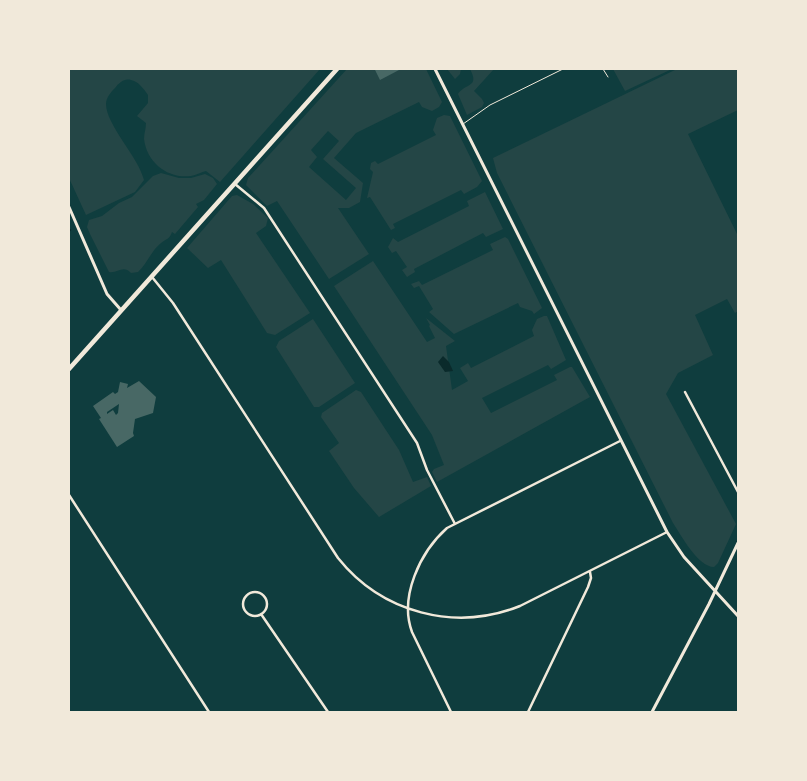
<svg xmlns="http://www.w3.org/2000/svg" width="807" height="781" font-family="Signika,sans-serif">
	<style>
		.green { fill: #244646; fill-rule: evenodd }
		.water { fill: #0a2a2b }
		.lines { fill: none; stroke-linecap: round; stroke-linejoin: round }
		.stream { stroke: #0a2a2b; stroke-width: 2 }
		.building { fill: #486865; fill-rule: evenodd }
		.service { stroke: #f1e9da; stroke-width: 1 }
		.minor { stroke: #f1e9da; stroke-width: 2.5 }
		.tertiary { stroke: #f1e9da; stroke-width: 3 }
		.primary { stroke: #f1e9da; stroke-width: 4.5 }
	</style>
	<rect width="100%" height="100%" fill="#0f3d3e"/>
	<path class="green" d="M69,69H320L220,182L206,171C202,172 196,175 191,176C168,179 147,163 144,139C144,134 146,128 146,123L137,116L148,103V95C144,89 138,81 131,80C124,78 119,83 115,88C111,92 106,98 106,104C106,125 138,156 144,180L135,192L86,215L69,178Z
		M347,69L375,70L380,79L401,69H426L442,102L439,107L432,111L422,107L419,102L356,133L334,158L363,183L360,202L349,208H338L369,254L329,279L277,201L267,206L246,185L248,178ZM328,131L339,141L323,159L356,188L346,200L309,167L317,157L311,150Z
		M447,69H461L460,74L455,79Z
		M470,69H494L474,91L482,99L484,103L482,107L467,115L458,94C465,83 480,88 470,69Z
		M613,69H672L625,91Z
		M677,69H738V110L688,134L738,236V311L735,313L727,299L695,315L713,355L678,373L666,394L736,524L718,563L714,567C698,567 681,535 673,523L497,173L493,158Z
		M444,115L450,116L482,181L477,187L464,194L461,190L393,224L395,228L391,230L370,197L367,198L373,172L370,169L371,163L375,161L378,164L436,135L433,130L437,118Z
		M161,173L179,178H191L205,174L213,178L217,184L204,200L196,204L198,207L175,234L172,232C170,239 166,239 161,243C151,251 147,264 138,272L131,273C123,264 117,274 109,272L90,234L87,227L89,220L102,216L119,203L132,197L153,176Z
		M485,192L503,229L486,237L483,233L414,269L415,272L407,277L402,270L407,267L396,251L392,253L388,247L393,238L398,242L469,206L467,201Z
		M237,195L253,204L268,218L266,226L256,233L310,313L275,335L267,333L221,260L208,268L187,248L232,196Z
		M505,237L508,239L542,308L534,314L532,311L520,307L518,303L454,334L429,312L433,309L419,286L414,288L411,284L419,281L422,285L493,250L490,244Z
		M373,261L427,342L435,338L429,326L430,325L426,318L455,341L446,346L452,390L468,381L460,368L468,363L471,368L534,336L532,330L537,319L544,316H547L566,360L551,369L548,365L482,398L491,413L557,380L554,375L570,367H572L590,397L437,482L432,472L434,469L444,465L432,435L334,286Z
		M313,319L355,383L319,407H314L276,347L279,341Z
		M356,390L361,392L399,450L413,482L427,477L431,486L379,517L354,488L329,451L339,443L321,417L322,413Z"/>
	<path class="water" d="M443,356L449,362L453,371L445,372L438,362Z"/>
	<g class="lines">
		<path class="stream" d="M69,231L70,230"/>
	</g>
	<path class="building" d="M377,69H401L380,80L375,70Z
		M139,381L156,397L153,413L135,419L133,433L134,436L117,447L99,419L101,418L93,406L113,392L115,394L118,392L120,382L128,384L127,388ZM119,404L118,413L116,415L113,410L107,414V412Z"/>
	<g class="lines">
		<path class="service" d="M603,69L608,77
			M463,124L490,105L563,69"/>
		<path class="minor" d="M235,184L264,208L417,443L427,470L455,524
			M152,277L173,303L338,558C382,613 455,632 520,606L667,532
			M685,392L738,492
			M69,495L209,712
			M243 604a12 12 0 1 1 24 0a12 12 0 1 1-24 0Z
			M261,614L328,712
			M451,712L412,632C399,597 420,552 447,528L620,441
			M528,712L588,587L591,578L590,572"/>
		<path class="tertiary" d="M435,69L667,532L684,557L738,616
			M69,207L107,294L121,310
			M652,712L709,604L738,543"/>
		<path class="primary" d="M69,369L337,69"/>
	</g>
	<rect width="807" height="781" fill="none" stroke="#f1e9da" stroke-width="140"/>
</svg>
